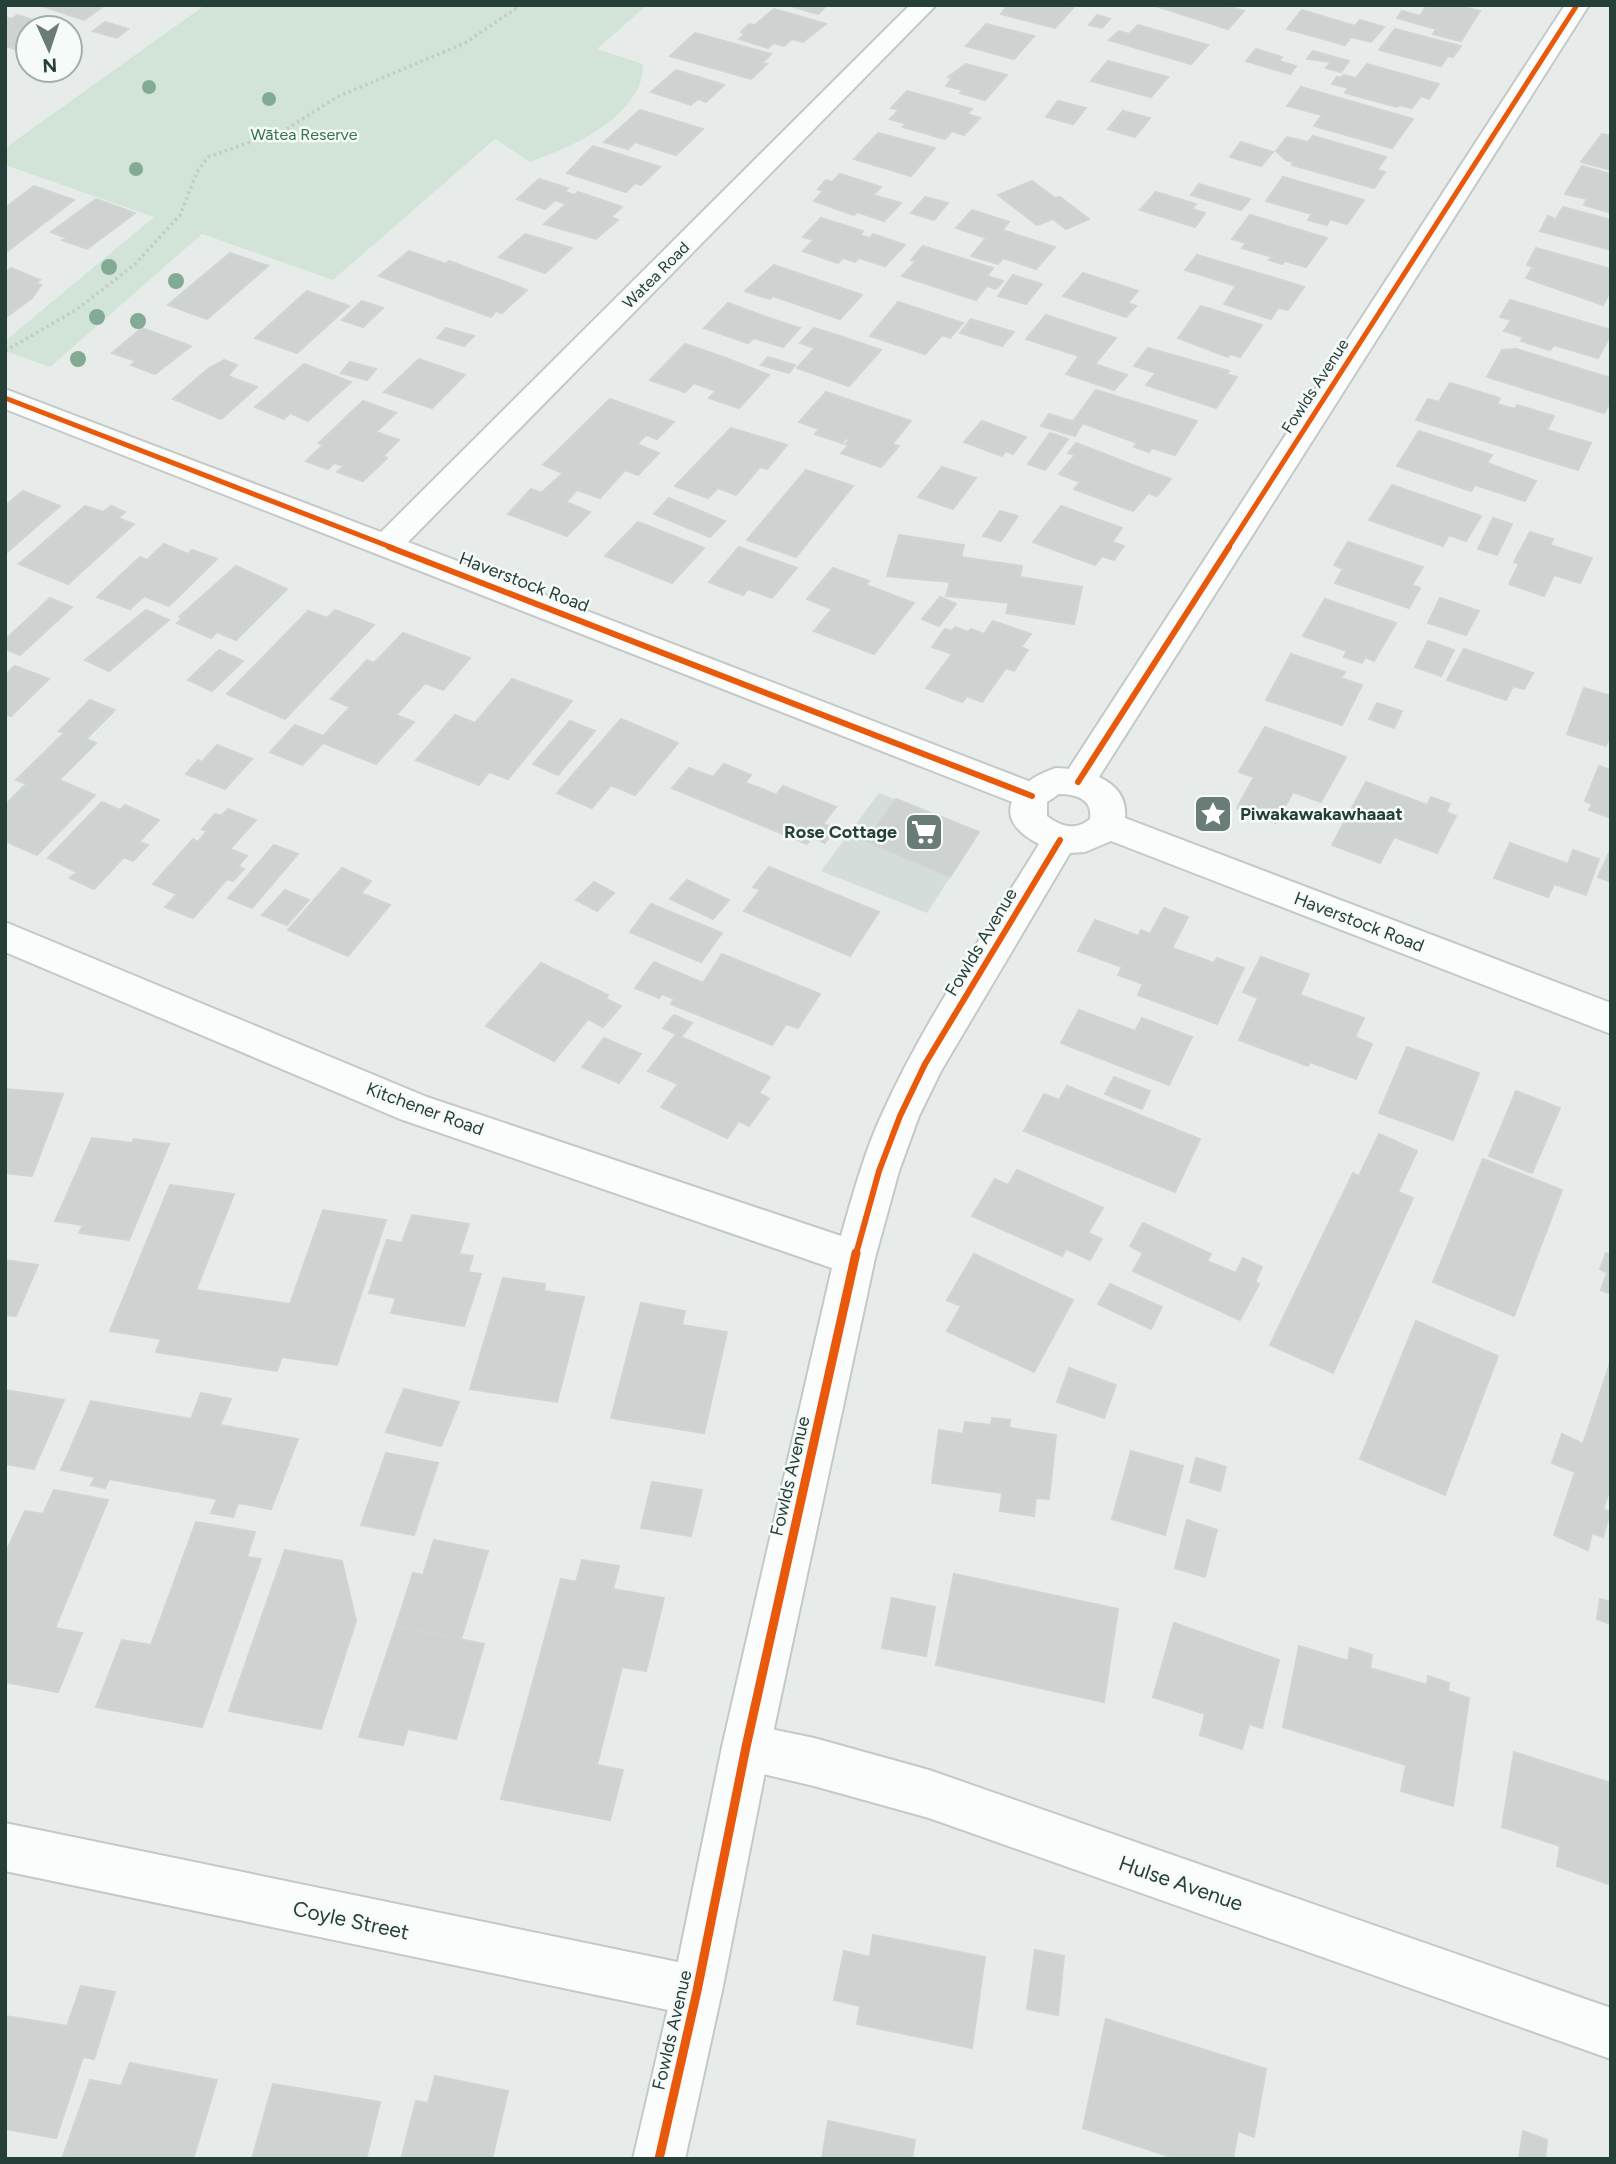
<svg xmlns="http://www.w3.org/2000/svg" width="1616" height="2164" font-family="Figtree,sans-serif">
	<style>
		.built { fill: #d5ddda }
		.green { fill: #d2e4d8 }
		.building { fill: #ced3d1; stroke: #d0d5d3; stroke-width: 2 }
		.lines { fill: none; stroke-linecap: round; stroke-linejoin: round }
		.street-casing { stroke: #c4c9c7; stroke-width: 4 }
		.secondary-casing { stroke: #c3c9c7; stroke-width: 4 }
		.path { stroke: #c2cbc9; stroke-width: 3.5; stroke-dasharray: 2.5 3.5; stroke-linecap: butt }
		.street { fill: #fbfcfc; fill-rule: evenodd }
		.secondary { fill: #fbfcfc; fill-rule: evenodd }
		.cycleway-far2-casing { stroke: #f6faf8; stroke-width: 9 }
		.cycleway-far1-casing { stroke: #f6faf8; stroke-width: 10 }
		.cycleway-casing { stroke: #f6faf8; stroke-width: 13 }
		.cycleway-far2 { stroke: #e8590c; stroke-width: 5 }
		.cycleway-far1 { stroke: #e8590c; stroke-width: 6 }
		.cycleway { stroke: #e8590c; stroke-width: 9 }
		.tree { fill: #83aa94 }
		.labels { text-anchor: middle; dominant-baseline: central; stroke-width: 5; stroke-linejoin: round; paint-order: stroke }
		.far-park-label { font-size: 16px; fill: #31744d; stroke: #f6faf8 }
		.far-street-label { font-size: 16px; fill: #253f39; stroke: #f6faf8 }
		.street-label { font-size: 18px; fill: #253f39; stroke: #f6faf8 }
		.poi-label { font-size: 18px; font-weight: bold; fill: #253f39; stroke: #f6faf8; text-anchor: start }
		.near-street-label { font-size: 21px; fill: #253f39; stroke: #f6faf8 }
	</style>
	<rect width="100%" height="100%" fill="#e7ecea"/>
	<path class="built" d="M879,793L979,832L927,913L821,871Z"/>
	<path class="green" d="M205,5H647L597,49L643,64C642,71 642,80 639,86C620,126 569,148 530,162L495,139L333,280L202,234L50,367L5,351V341L154,217L5,165V148Z"/>
	<path class="building" d="M39,5H105L84,20Z
		M788,5H827L818,14Z
		M1063,5L1073,8L1055,28L1001,14L1006,7L1002,5Z
		M1153,5H1223L1244,11L1228,29Z
		M1427,5H1455L1480,11L1461,41L1433,34L1436,29L1397,18L1402,11L1420,16Z
		M774,9L826,24L803,42L792,39L784,46L773,43L768,48L739,39L745,34L741,32L749,24L755,25Z
		M1302,10L1355,26L1360,20L1384,27L1371,42L1351,37L1345,45L1287,29Z
		M17,15L60,28H28V53L5,46V17L12,19Z
		M1097,15L1110,19L1102,28L1089,25Z
		M105,22L128,29L117,38L93,31Z
		M986,24L1034,36L1014,59L966,46Z
		M1138,25L1208,45L1191,64L1109,40L1119,31L1129,34Z
		M1395,29L1433,39L1461,46L1453,57L1448,56L1441,66L1379,50Z
		M695,33L771,54L762,63L767,64L751,79L670,56Z
		M1256,49L1282,57L1279,61L1296,66L1290,74L1246,61Z
		M1313,51L1349,61L1341,72L1326,68L1331,62L1307,59Z
		M1108,61L1168,77L1151,97L1091,81Z
		M966,64L1007,75L985,100L960,93L963,90L946,86L952,78L948,77Z
		M1367,64L1439,84L1429,99L1421,96L1412,108L1399,105L1397,107L1345,93L1348,88L1332,84L1337,77L1341,78L1344,75L1356,78Z
		M676,70L724,85L706,102L698,99L691,105L651,92Z
		M1301,87L1413,119L1392,148L1314,126L1322,115L1287,106Z
		M907,91L972,109L967,114L980,118L964,135L952,131L945,139L903,127L906,124L890,119L899,110L891,108Z
		M1058,101L1086,108L1073,124L1046,117Z
		M640,110L703,129L676,155L635,142L628,149L604,142Z
		M1123,111L1150,118L1135,137L1108,129Z
		M878,133L935,148L911,176L854,159Z
		M1602,134L1611,136V170L1581,162Z
		M1313,136L1386,157L1377,170L1385,172L1374,188L1292,165L1294,162L1286,160L1276,151L1287,137L1308,142Z
		M1241,142L1273,152L1261,166L1230,157Z
		M593,146L660,167L641,185L635,183L626,192L567,173Z
		M1582,166L1611,174V213L1584,205L1587,199L1565,194Z
		M840,174L881,187L873,195L901,203L884,221L857,212L854,215L814,201L823,191L818,189L826,180L832,182Z
		M1283,177L1364,200L1347,224L1330,219L1327,225L1308,220L1312,214L1266,201Z
		M539,179L568,188L565,192L575,195L578,192L622,207L611,217L618,220L596,239L544,224L566,204L555,200L545,209L517,199Z
		M1032,181L1055,198L1060,197L1089,219L1066,229L1053,219L1037,225L998,195Z
		M1199,184L1250,199L1241,210L1191,195Z
		M34,186L74,200L5,253V208Z
		M1156,192L1196,204L1192,209L1205,213L1195,227L1140,210Z
		M925,197L948,203L934,220L911,213Z
		M96,199L135,213L87,249L62,240L66,238L51,232Z
		M1563,207L1611,220V250L1540,231L1548,216L1556,219Z
		M972,210L1009,222L1002,230L1055,247L1036,269L1003,258L998,264L971,256L986,238L956,228Z
		M1250,215L1327,238L1306,267L1285,261L1282,264L1269,260L1272,257L1242,248L1246,243L1232,239Z
		M821,218L863,231L860,235L870,238L873,234L905,245L885,266L859,258L855,262L843,258L838,263L803,251L814,240L803,237Z
		M525,234L572,248L545,273L499,257Z
		M923,246L993,268L987,276L1003,281L996,289L987,286L976,300L902,276L916,261L911,260Z
		M1536,248L1611,269V290L1603,305L1526,278L1533,267L1527,265Z
		M409,251L446,264L449,261L527,290L502,313L496,311L491,317L379,276Z
		M230,253L268,266L207,319L168,305Z
		M1197,255L1272,277L1304,287L1288,310L1278,308L1271,319L1224,304L1236,286L1185,270Z
		M774,265L862,295L840,319L773,296L770,299L745,291Z
		M11,268L40,280L36,283L41,285L32,298L5,318V273Z
		M1083,273L1138,291L1128,303L1136,306L1126,317L1063,296Z
		M1013,275L1042,284L1026,304L998,296Z
		M307,291L349,306L297,353L255,338Z
		M1510,300L1611,330V334L1598,358L1554,345L1550,350L1521,341L1523,337L1504,331L1511,320L1500,317Z
		M362,301L383,308L363,327L342,320Z
		M898,302L963,323L950,338L942,335L925,354L870,336Z
		M728,303L772,319L800,328L783,347L754,338L748,343L704,328Z
		M1201,306L1262,325L1240,357L1230,354L1228,357L1178,338Z
		M1046,315L1116,338L1095,364L1127,375L1114,390L1066,374L1079,356L1026,339Z
		M971,319L1014,332L1002,346L960,333Z
		M142,328L191,346L155,374L131,365L136,361L112,353Z
		M446,328L474,336L464,346L437,338Z
		M814,328L846,338L881,350L849,386L797,368L815,348L800,343Z
		M685,344L726,358L769,375L739,408L709,398L716,391L694,383L685,392L650,380Z
		M1148,348L1229,371L1226,374L1237,377L1216,408L1146,385L1156,373L1134,366Z
		M1516,349L1611,378V401L1604,413L1487,377L1502,350Z
		M768,357L795,365L789,373L761,365Z
		M419,359L465,375L432,408L384,392Z
		M224,360L237,365L228,376L257,387L221,419L173,399L209,368Z
		M350,362L376,369L367,380L341,373Z
		M304,364L351,382L308,421L290,413L284,419L255,407Z
		M1450,383L1500,398L1497,404L1515,409L1517,405L1554,416L1547,430L1591,443L1578,470L1416,420L1428,399L1439,402Z
		M1096,390L1197,421L1175,455L1152,448L1149,452L1134,447L1137,443L1074,420Z
		M826,392L911,421L892,444L899,446L881,467L841,453L849,445L845,444L849,440L846,438L842,443L815,434L819,429L799,422Z
		M610,399L674,422L657,439L646,435L637,444L659,453L638,475L625,470L600,498L577,490L566,502L590,512L567,536L508,514L531,489L541,493L563,473L543,465Z
		M363,401L396,413L376,432L399,440L383,456L387,458L363,481L337,472L344,466L334,463L328,469L306,461L323,445L319,443Z
		M1049,414L1082,424L1075,436L1041,426Z
		M982,421L1026,437L1013,454L1006,451L1002,456L964,442Z
		M731,428L787,445L767,469L760,467L736,495L718,488L708,498L675,486Z
		M1419,431L1492,455L1487,463L1536,481L1525,501L1475,485L1471,491L1397,466Z
		M1050,433L1068,439L1045,470L1028,464Z
		M1076,443L1143,469L1171,479L1157,496L1148,493L1133,511L1074,489L1080,482L1059,474L1075,455L1068,453Z
		M942,467L976,478L953,509L918,497Z
		M806,470L853,486L796,557L747,540Z
		M1392,485L1481,516L1466,541L1449,535L1443,546L1369,520Z
		M23,491L60,506L5,554V506Z
		M669,498L725,521L710,537L654,514Z
		M85,506L103,512L111,506L125,512L118,518L134,524L68,584L19,564Z
		M1061,506L1122,528L1112,542L1124,546L1114,560L1102,556L1095,565L1033,542Z
		M1000,511L1018,516L1001,541L983,536Z
		M1493,518L1512,524L1497,555L1478,549Z
		M638,522L704,548L672,583L605,556Z
		M1530,532L1553,539L1550,545L1592,558L1580,583L1554,575L1544,596L1509,584L1519,564L1514,562Z
		M899,535L964,545L961,557L1022,566L1020,577L1082,587L1074,624L1006,613L1009,603L946,596L950,582L887,576Z
		M1348,542L1423,567L1412,585L1420,588L1409,608L1335,583L1343,569L1334,565Z
		M164,544L188,554L192,550L217,559L169,606L144,596L130,609L97,597L140,557L147,560Z
		M739,547L797,568L772,598L748,589L743,595L709,582Z
		M236,566L287,589L236,640L217,632L211,638L177,623L182,619L179,617Z
		M833,568L869,581L866,585L914,603L874,654L814,631L832,609L807,599Z
		M940,597L956,604L939,626L922,619Z
		M50,598L72,607L20,655L5,649V640Z
		M1440,598L1479,611L1466,635L1428,623Z
		M1325,599L1396,623L1374,661L1365,657L1362,663L1344,657L1347,651L1303,636Z
		M146,610L169,620L109,671L85,660Z
		M335,610L374,625L285,719L227,694L308,611L327,618Z
		M993,621L1031,634L1021,647L1028,650L1014,671L1006,668L982,702L967,696L962,702L926,688L952,654L932,647L945,629L952,631L955,627L968,632L971,629L984,634Z
		M403,633L470,658L443,690L425,683L396,715L414,722L376,764L323,743L302,765L270,752L295,725L323,736L350,707L331,699L367,660L374,663Z
		M1428,641L1454,650L1441,676L1415,667Z
		M1464,649L1505,663L1533,673L1524,689L1513,686L1506,700L1447,680Z
		M219,650L243,661L212,691L188,680Z
		M1291,654L1345,672L1341,678L1362,685L1342,725L1266,700Z
		M15,666L49,679L11,716L5,714V675Z
		M512,679L572,701L508,779L489,772L479,785L416,760L455,715L475,723Z
		M1584,688L1611,696V742L1608,741L1606,746L1567,734Z
		M90,700L115,710L86,739L96,743L59,780L95,795L37,855L5,841V805L26,784L16,780L64,733L59,731Z
		M1377,703L1402,711L1394,728L1369,719Z
		M621,719L678,743L635,795L611,785L592,808L557,793Z
		M570,721L595,731L558,775L533,764Z
		M1265,727L1346,757L1321,802L1293,792L1276,823L1237,808L1254,777L1239,772Z
		M217,745L252,759L225,789L186,774L198,760L202,762Z
		M724,764L751,775L745,783L760,788L737,815L672,788L689,768L713,777Z
		M1599,766L1611,770V818L1589,810L1592,804L1585,801Z
		M1366,782L1427,805L1431,797L1450,804L1446,812L1456,816L1437,853L1394,837L1380,863L1332,845Z
		M783,786L836,807L823,824L835,828L825,843L812,837L807,844L737,815L760,788L776,795Z
		M896,799L979,832L950,877L866,841Z
		M102,802L120,810L125,805L159,820L139,842L148,845L133,861L124,857L94,889L70,878L77,872L48,858Z
		M228,809L256,820L230,849L247,856L238,866L244,869L233,881L227,879L193,918L165,907L177,894L153,884L193,839L198,842L207,831L202,829L215,814L221,816Z
		M1510,843L1568,864L1573,850L1599,859L1586,895L1554,884L1548,897L1494,878Z
		M274,845L298,854L252,908L228,898Z
		M1611,849V882L1598,877Z
		M769,867L879,912L850,956L744,911L760,890L753,887Z
		M342,868L371,881L361,893L390,905L348,956L288,930Z
		M687,880L729,900L713,919L670,899Z
		M594,882L614,893L597,911L576,900Z
		M285,890L309,900L287,925L262,915Z
		M651,904L722,933L701,962L630,932Z
		M1164,908L1188,917L1172,948L1214,963L1217,958L1244,968L1217,1024L1138,995L1143,984L1118,975L1122,967L1078,951L1095,920L1139,936L1141,930L1150,934Z
		M722,954L820,994L798,1028L786,1024L772,1045L671,1004L674,999L662,994L659,998L635,988L654,962L703,983Z
		M1261,957L1309,974L1300,995L1364,1018L1355,1037L1372,1044L1356,1079L1310,1062L1308,1066L1239,1040L1258,998L1243,992Z
		M541,963L608,995L606,999L621,1006L603,1027L588,1019L554,1061L486,1026Z
		M1079,1010L1135,1031L1142,1018L1192,1037L1169,1085L1061,1043Z
		M674,1015L692,1023L681,1037L770,1077L759,1093L769,1098L749,1126L739,1121L727,1138L661,1107L678,1084L648,1071L676,1034L663,1028Z
		M604,1038L641,1054L619,1083L582,1067Z
		M1407,1047L1479,1073L1453,1140L1379,1113Z
		M1114,1077L1150,1091L1142,1109L1105,1094Z
		M1067,1086L1200,1139L1175,1192L1024,1131L1044,1094L1059,1100Z
		M5,1089L63,1094L32,1176L5,1173Z
		M1516,1091L1560,1108L1532,1173L1489,1156Z
		M1379,1134L1417,1151L1398,1192L1413,1198L1333,1373L1270,1345L1353,1173L1359,1176Z
		M92,1138L132,1143L134,1139L169,1144L129,1240L79,1233L83,1225L55,1221Z
		M1483,1159L1562,1190L1514,1316L1433,1282Z
		M1017,1170L1103,1208L1088,1233L1102,1239L1090,1260L1066,1249L1062,1256L972,1216L995,1179L1008,1185Z
		M170,1185L234,1194L196,1290L290,1304L323,1210L386,1220L337,1365L282,1357L277,1371L156,1352L161,1339L110,1331Z
		M412,1215L469,1224L459,1254L473,1256L468,1272L481,1274L464,1326L391,1313L396,1298L369,1293L387,1240L402,1243Z
		M1143,1223L1211,1254L1207,1261L1236,1273L1243,1258L1262,1267L1255,1282L1259,1284L1240,1320L1133,1271L1143,1253L1130,1246Z
		M1606,1253L1611,1255V1294L1601,1290L1607,1273L1600,1269Z
		M974,1254L1073,1300L1034,1372L947,1331L961,1306L947,1300Z
		M5,1260L38,1265L16,1316L5,1315Z
		M503,1278L545,1284L544,1291L584,1297L557,1402L470,1389Z
		M1110,1284L1162,1307L1151,1329L1098,1304Z
		M641,1303L685,1311L682,1325L727,1332L704,1433L611,1418Z
		M1416,1321L1498,1356L1445,1495L1360,1459Z
		M1611,1360V1486L1603,1509L1610,1512L1603,1537L1592,1533L1588,1550L1554,1535L1575,1472L1552,1463L1562,1434L1583,1444Z
		M1069,1368L1116,1385L1104,1418L1057,1402Z
		M404,1389L459,1402L441,1446L386,1432Z
		M5,1390L64,1400L34,1469L5,1464Z
		M201,1393L231,1399L220,1425L298,1439L271,1509L238,1503L233,1517L211,1513L217,1499L109,1479L105,1488L91,1485L95,1477L61,1470L91,1401L191,1419Z
		M992,1418L1010,1420L1009,1428L1056,1435L1049,1499L1036,1498L1034,1516L1000,1511L1002,1493L932,1483L939,1430L963,1434L965,1422L991,1425Z
		M1131,1451L1183,1466L1165,1535L1112,1519Z
		M386,1453L438,1463L414,1535L361,1525Z
		M1196,1458L1226,1467L1220,1491L1190,1482Z
		M652,1482L702,1490L691,1536L641,1528Z
		M54,1490L108,1500L55,1628L82,1633L58,1692L5,1682V1554L25,1511L43,1514Z
		M1187,1520L1217,1530L1205,1577L1175,1568Z
		M196,1522L255,1532L247,1557L261,1559L202,1727L96,1707L122,1640L151,1645Z
		M434,1540L488,1551L461,1639L396,1626L413,1573L423,1575Z
		M285,1550L342,1561L356,1621L321,1729L229,1711Z
		M582,1560L619,1566L613,1589L664,1598L646,1671L622,1667L597,1765L623,1770L610,1820L501,1799L561,1579L576,1582Z
		M954,1574L1118,1609L1104,1702L936,1665Z
		M892,1598L935,1607L926,1656L882,1648Z
		M1600,1599L1611,1602V1624L1597,1619Z
		M1174,1623L1279,1660L1262,1728L1249,1724L1242,1749L1200,1735L1205,1714L1153,1697Z
		M396,1626L484,1644L456,1739L408,1729L403,1745L359,1737Z
		M1299,1646L1348,1661L1350,1648L1372,1655L1370,1668L1427,1685L1428,1676L1449,1683L1448,1691L1469,1698L1453,1806L1401,1791L1406,1765L1283,1727Z
		M1514,1752L1611,1783V1863L1608,1884L1557,1866L1560,1846L1502,1827Z
		M873,1935L985,1957L972,2048L857,2024L860,2006L834,2000L844,1951L870,1957Z
		M1035,1950L1064,1956L1058,2015L1027,2009Z
		M81,1986L115,1992L94,2059L83,2057L56,2138L5,2129V2016L67,2026Z
		M1106,2019L1266,2069L1254,2137L1238,2131L1233,2159H1177L1083,2128Z
		M130,2063L217,2080L193,2159H62L90,2080L121,2086Z
		M435,2076L508,2091L492,2159H401L416,2101L428,2103Z
		M273,2084L380,2102L366,2159H252Z
		M828,2121L915,2140L912,2159H822Z
		M1523,2131L1547,2140L1545,2159H1519Z"/>
	<g class="lines">
		<defs>
			<path id="street" d="M910,5H936L408,542L1044,787L1049,796L1044,805L1032,809L1020,805L5,409V389L381,532Z
				M1565,5H1589L1090,791L1078,795L1066,791L1061,782L1066,773Z
				M746,1724L814,1738L929,1770L1611,2008V2059L929,1818L814,1786L746,1770L729,1763L722,1747L729,1731Z
				M5,1823L697,1966L715,1973L722,1991L715,2009L697,2016L5,1871Z"/>
			<path id="secondary" d="M1056,768C1086,769 1129,780 1125,818L1611,1003V1034L1111,841L1085,852L1070,853L941,1071L919,1116L899,1171L875,1258L770,1747L722,1991L685,2159H633L672,1991L722,1747L832,1268L400,1119L5,952V922L427,1097L841,1236C853,1194 864,1153 882,1114C925,1019 985,933 1039,844C988,819 1012,782 1056,768ZM1059,794C1076,794 1093,799 1090,819C1076,831 1061,827 1047,816V802Z"/>
		</defs>
		<use href="#street" class="street-casing"/>
		<use href="#secondary" class="secondary-casing"/>
		<path class="path" d="M5,351L76,310L135,264L180,215L197,172L208,157L285,130L337,97L465,43L521,5"/>
		<use href="#street" class="street"/>
		<use href="#secondary" class="secondary"/>
		<defs>
			<path id="cycleway-far2" d="M5,398L393,548
				M1228,548L1577,5"/>
			<path id="cycleway-far1" d="M389,547L1032,796
				M1078,782L1229,547
				M856,1254L879,1171L900,1116L925,1064L1060,840"/>
			<path id="cycleway" d="M659,2159L697,1991L746,1747L856,1253"/>
		</defs>
		<use href="#cycleway-far2" class="cycleway-far2-casing"/>
		<use href="#cycleway-far1" class="cycleway-far1-casing"/>
		<use href="#cycleway" class="cycleway-casing"/>
		<use href="#cycleway-far2" class="cycleway-far2"/>
		<use href="#cycleway-far1" class="cycleway-far1"/>
		<use href="#cycleway" class="cycleway"/>
	</g>
	<g class="tree">
		<circle cx="149" cy="87" r="7"/>
		<circle cx="269" cy="99" r="7"/>
		<circle cx="136" cy="169" r="7"/>
		<circle cx="109" cy="267" r="8"/>
		<circle cx="176" cy="281" r="8"/>
		<circle cx="97" cy="317" r="8"/>
		<circle cx="138" cy="321" r="8"/>
		<circle cx="78" cy="359" r="8"/>
	</g>
	<defs>
		<symbol id="sight-square" viewBox="-11 -11 22 22"><rect x="-9" y="-9" width="18" height="18" rx="4" fill="#697c77" stroke="#f6faf8"/><path d="M0-6L1.8-2.2L6-1.7L2.9 1.2L3.7 5.4L0 3.3L-3.7 5.4L-2.9 1.2L-6-1.7L-1.8-2.2Z" fill="#fff"/></symbol>
		<symbol id="supermarket-square" viewBox="-11 -11 22 22"><rect x="-9" y="-9" width="18" height="18" rx="4" fill="#697c77" stroke="#f6faf8"/><path d="M-6-5.5h2.5l.6 2H6L4.5 2H-2.5L-4.4-4H-6ZM-1.5 3.2a1.3 1.3 0 1 0 .1 0ZM3 3.2a1.3 1.3 0 1 0 .1 0Z" fill="#fff"/></symbol>
	</defs>
	<g fill-rule="evenodd">
		<use href="#sight-square" x="1191" y="792" width="44" height="44"/>
		<use href="#supermarket-square" x="902" y="810" width="44" height="44"/>
	</g>
	<g class="labels">
		<g class="far-park-label">
			<text x="304" y="134">Wātea Reserve</text>
		</g>
		<g class="far-street-label">
			<text transform="translate(656 275) rotate(-45)">Watea Road</text>
			<text transform="translate(1315 386) rotate(-57)">Fowlds Avenue</text>
		</g>
		<g class="street-label">
			<text transform="translate(524 582) rotate(21)">Haverstock Road</text>
			<text transform="translate(1359 922) rotate(21)">Haverstock Road</text>
			<text transform="translate(981 942) rotate(-59)">Fowlds Avenue</text>
			<text transform="translate(425 1109) rotate(20)">Kitchener Road</text>
			<text transform="translate(790 1476) rotate(-77)">Fowlds Avenue</text>
			<text transform="translate(672 2030) rotate(-77)">Fowlds Avenue</text>
		</g>
		<g class="poi-label">
			<text x="1240" y="814">Piwakawakawhaaat</text>
			<text x="897" y="832" text-anchor="end">Rose Cottage</text>
		</g>
		<g class="near-street-label">
			<text transform="translate(1181 1883) rotate(19)">Hulse Avenue</text>
			<text transform="translate(351 1920) rotate(12)">Coyle Street</text>
		</g>
	</g>
	<rect width="1616" height="2164" fill="none" stroke="#253f39" stroke-width="14"/>
	<g transform="translate(49 49) rotate(177)"><circle r="33" fill="#f6faf8" stroke="#a2afac" stroke-width="2"/>
	<path d="M0-5L12 26L0 18L-12 26Z" fill="#697c77"/>
	<text y="-10" font-size="19" font-weight="bold" text-anchor="middle" fill="#253f39">N</text>
	</g>
</svg>
